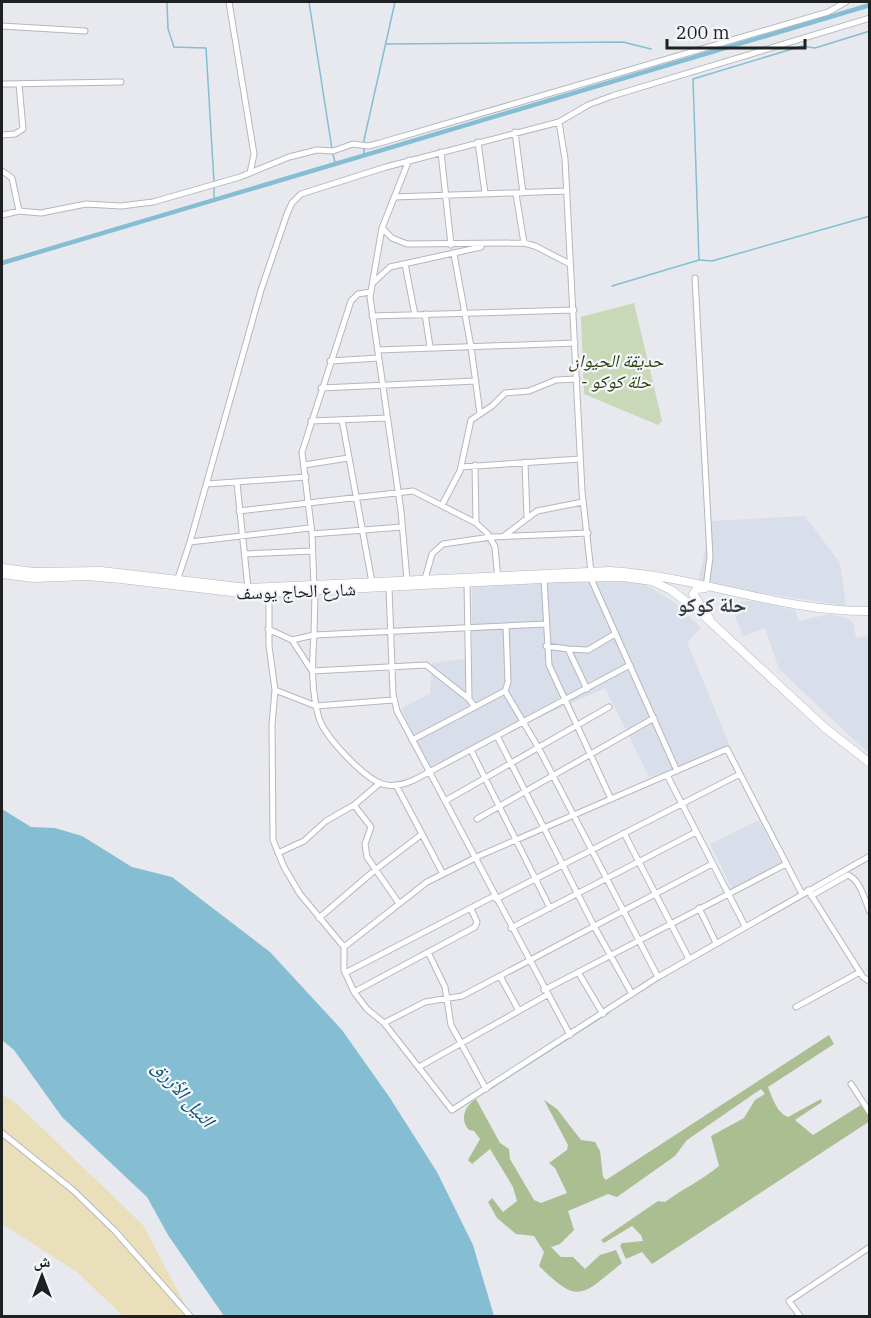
<svg xmlns="http://www.w3.org/2000/svg" width="871" height="1318" font-family="'IBM Plex Serif','Noto Naskh Arabic',serif">
	<style>
		.built { fill: #d9deeb }
		.green { fill: #c9d8b7 }
		.forest { fill: #aabe91 }
		.sand { fill: #e9e0bb }
		.water { fill: #85bed3 }
		.lines { fill: none; stroke-linecap: round; stroke-linejoin: round }
		.stream { stroke: #85bed3; stroke-width: 1.5 }
		.canal { stroke: #85bed3; stroke-width: 4.5 }
		.street-casing { stroke: #b5b7bd; stroke-width: 7 }
		.secondary-casing { stroke: #b5b7bd; stroke-width: 9 }
		.street { stroke: #fff; stroke-width: 5 }
		.secondary { stroke: #fff; stroke-width: 8 }
		.labels { text-anchor: middle; dominant-baseline: central; stroke-width: 4.5; stroke-linejoin: round; paint-order: stroke }
		.park-label { font-size: 18px; font-style: italic; fill: #293b07; stroke: #f4f6fc }
		.street-label { font-size: 18px; fill: #1f2022; stroke: #f4f6fc }
		.neighbourhood-label { font-size: 20px; font-weight: bold; fill: #3a3c40; stroke: #f4f6fc }
		.water-label { font-size: 20px; font-style: italic; fill: #0a586e; stroke: #f4f6fc }
	</style>
	<rect width="100%" height="100%" fill="#e7e9ef"/>
	<path class="built" d="M805,516L840,563L846,606L698,583L711,521Z
		M585,580L639,581L674,602L701,628L687,642L732,751L649,777L605,688L429,767L401,708L430,694L432,663L472,658V586Z
		M753,601L795,610L799,621L830,614L849,619L853,622L856,638L869,635V754L779,669L765,628L743,636L732,608L734,607L733,602Z
		M759,820L781,863L732,889L710,844Z"/>
	<path class="green" d="M634,303L662,421L658,425L584,394L581,317Z"/>
	<path class="forest" d="M829,1035L834,1044L768,1087C772,1097 777,1113 788,1117L821,1099L822,1102L795,1120L813,1135L864,1103L869,1110L870,1121L652,1264L642,1252L626,1259L620,1246L622,1243L643,1241L641,1235L632,1226L604,1243L601,1240L658,1201L665,1202C683,1189 702,1180 719,1166L711,1136L744,1118L755,1100L765,1094L761,1089L687,1140L675,1156L617,1197L608,1194L568,1211L574,1230L560,1244L551,1247L561,1257H573L585,1269L600,1255L616,1250L622,1263C582,1295 579,1306 539,1266L544,1252L534,1236L516,1234L497,1218L488,1202L492,1198L503,1212L517,1201L513,1187L490,1149L472,1164L468,1160L480,1139L474,1131L469,1130C459,1119 465,1106 476,1099L500,1143L509,1149L510,1159L534,1200L541,1203L567,1193L555,1168L549,1163L567,1150L568,1145L544,1100L557,1109L581,1140L595,1142L600,1151L603,1177L606,1180Z"/>
	<path class="sand" d="M2,1094L17,1104L143,1225L191,1316H123L77,1272L2,1224Z"/>
	<path class="water" d="M2,809L31,827L55,828L82,836L132,867L172,877L270,952L342,1030L390,1098L437,1172L473,1245L494,1316H224L168,1235L147,1197L62,1117L14,1050L2,1040Z"/>
	<g class="lines">
		<path class="stream" d="M167,2L168,29L174,47L206,48L214,182
			M309,2L332,149
			M386,44L623,42L651,49
			M333,154L335,163
			M364,154V140L395,2
			M214,187V200
			M700,260L712,261L870,216
			M612,286L699,260L693,79L802,46L815,48L870,31
			M488,1090L608,1013"/>
		<path class="canal" d="M2,263L870,5"/>
		<defs>
			<path id="street" d="M229,2L254,154L250,173
				M2,26L85,31
				M2,84L121,82
				M559,122L565,159L582,491L592,581L677,771
				M515,132L523,193
				M2,135L15,134L23,129L19,84
				M478,142L485,193
				M441,152L451,245
				M2,171L12,178L19,211
				M516,194L524,243
				M394,197L567,191
				M2,215L19,211L41,213L86,204L121,206L153,202L240,177L289,157L317,150L333,151L353,144L368,146L380,143L828,12L846,2
				M382,228L392,238L407,244L524,243L535,246L570,264
				M454,254L471,347L480,414
				M405,264L415,315
				M695,278L710,557L706,587
				M374,282L390,267L481,247
				M425,314L430,347
				M372,316L574,310
				M378,350L575,343
				M330,361L379,358
				M321,388L476,381
				M342,420L372,582
				M311,421L387,418
				M525,462L527,518
				M304,465L348,458
				M475,465L476,523
				M461,467L580,459
				M237,483L248,588
				M207,484L306,477
				M442,505L460,471L471,420L492,406L505,393L529,391L556,380L577,379
				M239,511L413,491L476,523L488,534L495,547L498,580
				M312,534L402,527
				M504,536L537,511L583,502
				M190,542L310,528
				M245,554L312,551
				M544,578L549,665L611,799
				M425,579L432,554L443,544L491,537L588,533
				M407,580L401,511L370,297L382,228L409,160
				M177,581L190,542L261,290L287,214L292,203L301,194L386,167L559,122L588,105L612,96L870,18
				M467,583L469,699L475,707
				M314,586L312,534L302,452L351,301L358,294L370,292
				M389,588L393,694L397,711L570,1035
				M315,592L314,635L545,624
				M269,594V646L275,690L272,725L273,840L284,867L300,894L344,947V970L354,992L367,1009L384,1023L452,1110L658,977L870,856
				M506,626L508,682L505,691L538,747L658,977
				M268,629L292,640L314,635C312,663 311,691 319,718C325,737 363,777 382,784C392,787 405,784 414,780L630,665
				M292,640L312,671L426,665L469,699
				M546,646L568,649L587,689
				M568,649L588,650L615,634
				M275,690L316,706L393,700
				M497,736L594,926L632,994
				M412,740L505,691
				M471,750L550,908
				M667,775L745,926
				M396,785L422,834
				M445,801L609,707
				M354,805L371,827L365,844L367,857L398,902
				M477,819L654,718
				M624,833L689,959
				M278,853L304,841L326,821L354,805L380,783
				M808,890L863,977L870,982
				M811,896L848,875C861,881 864,899 870,912
				M496,899L740,774
				M699,908L716,943
				M319,918L375,870L422,834L443,874
				M511,928L696,832
				M344,947L427,882L481,855L727,749L802,894
				M428,952L445,987L451,1025L486,1089
				M578,972L603,1014
				M345,973L494,896
				M500,976L519,1011
				M544,990L786,864
				M354,992L475,927L477,922L471,909
				M796,1007L860,972
				M384,1023L425,1002L462,996L712,864
				M419,1067L547,995
				M851,1084L870,1113
				M2,1133L74,1191L115,1231L190,1316
				M800,1316L789,1301L870,1247"/>
			<path id="secondary" d="M2,568L34,572L101,571L248,588L610,571C697,576 782,612 870,611
				M2,574L33,578L87,576L121,579L249,594L561,578L623,577L652,581L671,590L701,613L824,727L870,763
				M705,588L697,589L693,594L709,618"/>
		</defs>
		<use href="#street" class="street-casing"/>
		<use href="#secondary" class="secondary-casing"/>
		<use href="#street" class="street"/>
		<use href="#secondary" class="secondary"/>
	</g>
	<g class="labels">
		<g class="park-label">
			<text x="616" y="360">حديقة الحيوان<tspan x="616" dy="21">- حلة كوكو</tspan></text>
		</g>
		<g class="street-label">
			<text transform="translate(296 591) rotate(-2)">شارع الحاج يوسف</text>
		</g>
		<g class="neighbourhood-label">
			<text x="712" y="604">حلة كوكو</text>
		</g>
		<g class="water-label">
			<text transform="translate(184 1093) rotate(48)">النيل الأزرق</text>
		</g>
	</g>
	<rect width="871" height="1318" fill="none" stroke="#1f2022" stroke-width="6"/>
	<g transform="translate(42 1276)" stroke="#f4f6fc" stroke-width="4.5" paint-order="stroke">
	<path d="M0-4.5L10 22L0 15L-10 22Z" fill="#1f2022"/>
	<text y="-9" font-size="16" font-weight="bold" text-anchor="middle" fill="#1f2022">ش</text>
	</g>
	<path d="M667 39v9h138v-9" fill="none" stroke="#1f2022" stroke-width="3"/>
	<text x="676" y="39" font-size="18" fill="#1f2022" stroke="#f4f6fc" stroke-width="4.5" paint-order="stroke">200 m</text>
</svg>
